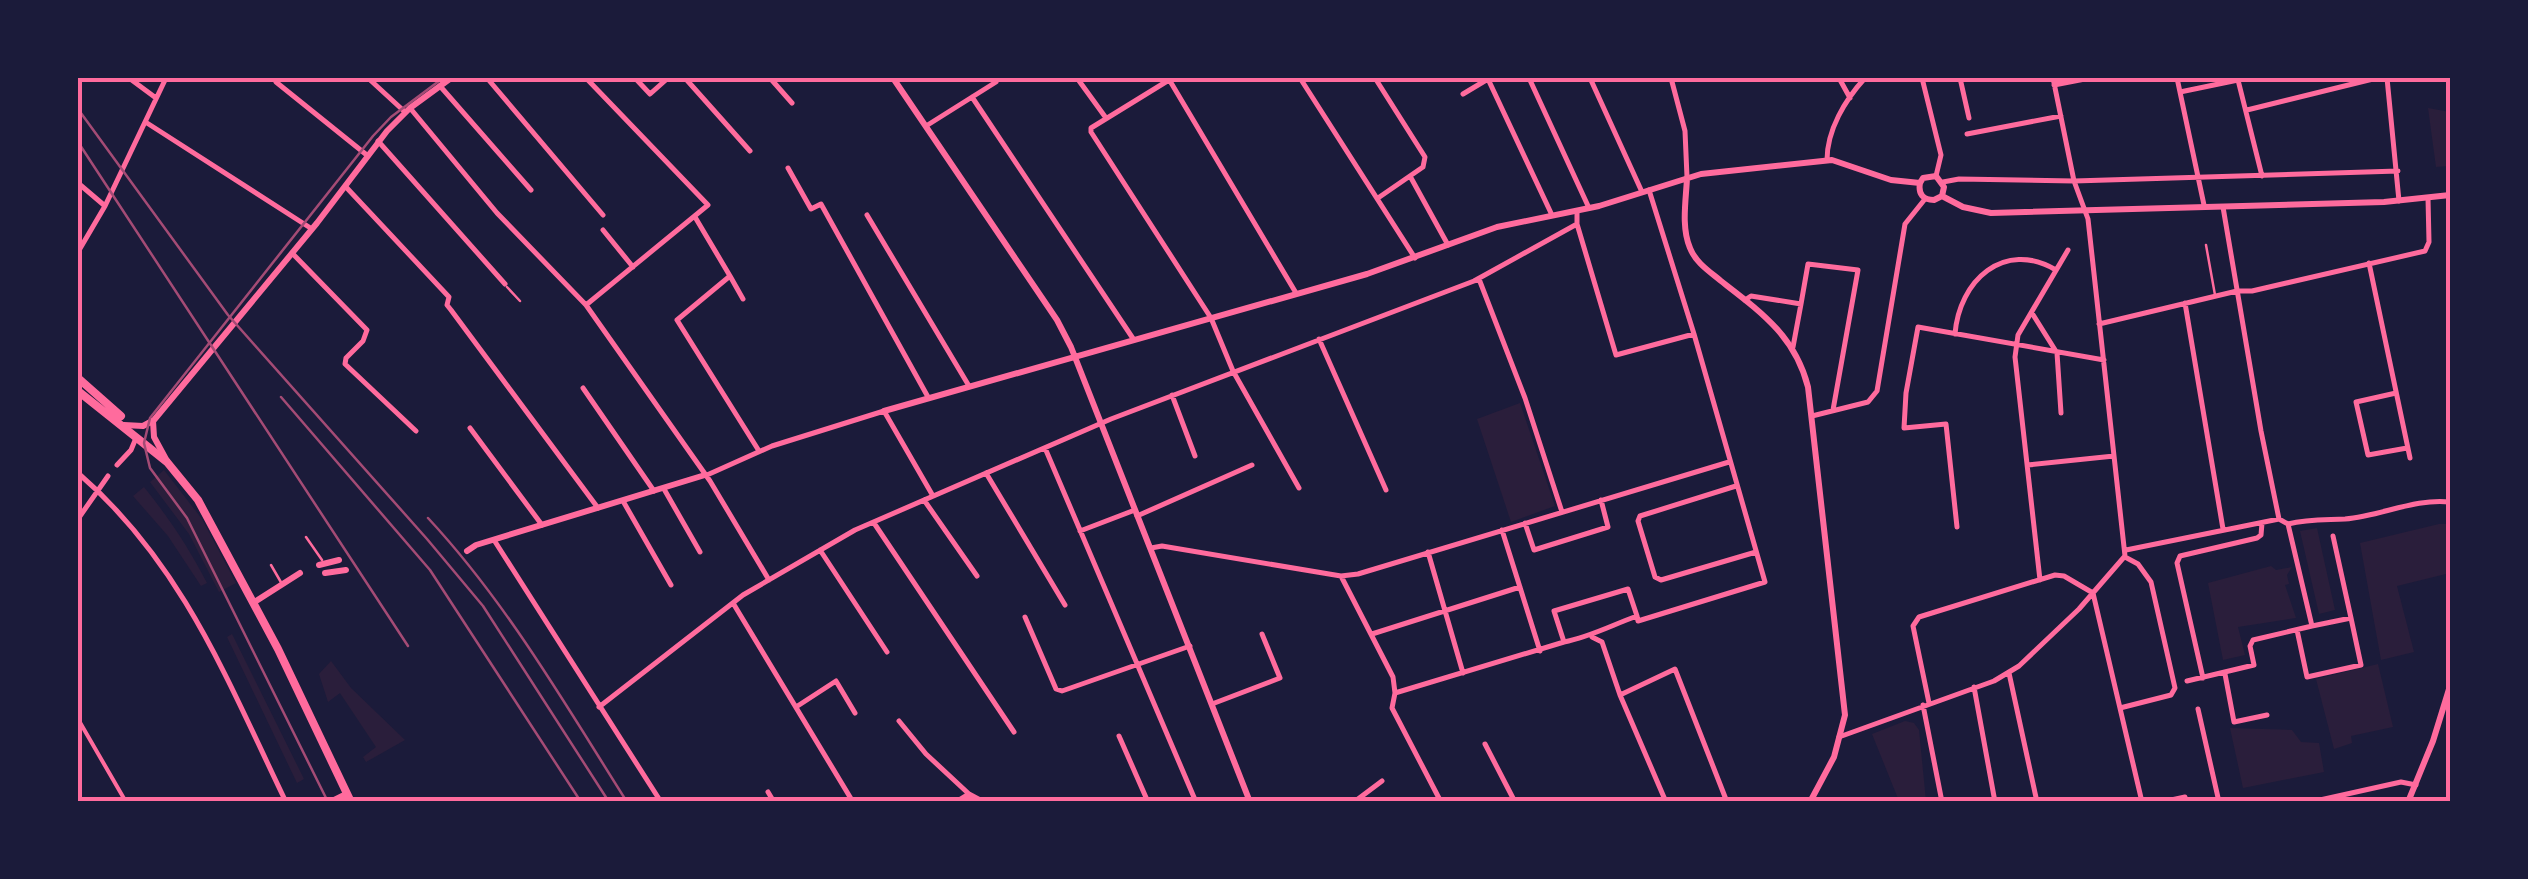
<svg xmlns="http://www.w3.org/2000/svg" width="2528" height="879" font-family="Montserrat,sans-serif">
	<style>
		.green { fill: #2a1e3b }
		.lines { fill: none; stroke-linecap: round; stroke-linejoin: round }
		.service { stroke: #ff6b9d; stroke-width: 2.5 }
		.pedestrian { stroke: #ff6b9d; stroke-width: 4 }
		.minor { stroke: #ff6b9d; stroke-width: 5 }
		.tertiary { stroke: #ff6b9d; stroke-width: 6 }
		.primary { stroke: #ff6b9d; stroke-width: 8 }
		.tram { stroke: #a44b75; stroke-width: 2.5 }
		.rail { stroke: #a44b75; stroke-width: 2.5 }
		.neatline { fill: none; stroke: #ff6b9d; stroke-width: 4 }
	</style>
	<rect width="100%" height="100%" fill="#1b1b3a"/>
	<path class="green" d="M2428,108L2450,112V166L2436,167Z
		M1520,403L1555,506L1511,522L1477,419Z
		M164,470L202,519L236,583L219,592L189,534L150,482Z
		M144,487C169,518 189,548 207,583L201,586L168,536L133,496Z
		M2439,524H2450V573L2397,586L2414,652L2381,660L2360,543Z
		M2317,528L2335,610L2319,614L2300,531Z
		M2271,566L2276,570L2292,567L2287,575L2289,584L2285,585L2296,618L2238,627L2245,655L2223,660L2208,583Z
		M232,634L304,779L297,783L227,637Z
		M331,661L351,688L405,740L366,762L363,757L376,747L340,693L328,702L319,674Z
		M2378,664L2393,727L2351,736L2352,743L2334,749L2316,679Z
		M1905,721L1914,723L1919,730L1926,801H1899L1872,734Z
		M2230,728L2292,730L2301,742L2319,743L2324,772L2243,788Z"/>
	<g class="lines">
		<path class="service" d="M2206,245L2215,295
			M507,287L520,301
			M306,537L322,560
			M271,565L282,584"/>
		<path class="pedestrian" d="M78,719L126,802"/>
		<path class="minor" d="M129,78L156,98
			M279,78L276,82L368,156
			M368,78L405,112
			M487,78L603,215
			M635,78L650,94L668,78
			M685,78L750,151
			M770,78L792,103
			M1077,78L1106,118
			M1300,78L1415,258
			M1375,78L1425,157L1423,167L1378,198
			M1529,78L1589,208
			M1590,78L1642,192
			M1671,78L1685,131L1687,177
			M1839,78L1850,98
			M1922,78L1941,155L1936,176
			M1960,78L1969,118
			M2177,78L2204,205
			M2387,78L2399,201
			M1488,79L1551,213
			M2254,79L2258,78
			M1169,80L1091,128V132L1211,318L1233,371L1299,488
			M1170,81L1296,293
			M2054,85L2090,78
			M440,86L531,190
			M2180,92L2238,80L2262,176
			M1463,94L1488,79
			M972,97L1134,340
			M410,108L497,213L586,305L710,481L769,580
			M2247,110L2377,78
			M147,123L312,229
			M926,126L996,82L993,78
			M1967,134L2061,116
			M378,141L505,284
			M1827,160C1827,130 1845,100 1865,78
			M788,168L811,209L821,204L928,397
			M1410,176L1448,245
			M1943,182L1959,179L2074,181L2398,171
			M78,183L105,206
			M346,187L449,297L447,305L451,310L598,508
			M2223,207L2261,431L2279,519
			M1577,211V224L1616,355L1694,334
			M867,215L969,386
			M695,217L730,276L677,320L759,451
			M603,230L633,267
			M78,252L105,206L166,78
			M292,253L367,330L363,341L346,358L345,364L416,431
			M2369,263L2410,458
			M730,276L743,299
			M1479,279L1525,398L1562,512
			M1745,300L1751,296L1801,304L1808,264L1858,270L1833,410
			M2185,303L2223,529
			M586,305L708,205L586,78
			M2032,313L2057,353L2061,413
			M2099,324L2237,291H2252L2425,251L2429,242L2428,198
			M1955,334C1959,281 2004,239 2056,270
			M1319,339L1386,490
			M1793,347L1801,304
			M583,388L654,491
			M2396,393L2356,402L2368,455L2407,448
			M1172,395L1195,456
			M1812,416L1868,402L1877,391L1905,224L1925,199
			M470,428L542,525
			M1045,448L1196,802
			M117,465L131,450L136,438
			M2028,465L2114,456
			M78,473C183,564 227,680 286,802
			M986,473L1065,605
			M707,475L772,446L884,411L933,496
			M1736,486L1640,516L1638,521L1655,577L1661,580L1756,552
			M664,489L700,552
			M924,500L977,576
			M623,501L671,585
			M1137,516L1252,465
			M78,519L108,476
			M874,523L1014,732
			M1525,523L1534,550L1608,527L1601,500
			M2288,524C2308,519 2325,520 2345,519C2381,516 2415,498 2450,502
			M1957,527L1946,424L1904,428L1906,393L1918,327L2104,360
			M1502,530L1540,651
			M1080,531L1135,510
			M2333,536L2351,618
			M494,540L661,802
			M1151,548L1162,546L1341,576L1358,574L1729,462
			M820,550L887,652
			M2126,550L2279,519L2288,524
			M1428,552L1463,673
			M1341,576L1393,677L1395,693L1392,708L1441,802
			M2040,580L2015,357L2018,335L2068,250
			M733,603L853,802
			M1025,617L1056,689L1062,691L1190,646
			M2297,630L2307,677L2361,665L2351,618L2312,626
			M1372,634L1520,587
			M1592,637L1602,642L1620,695
			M1564,642L1554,611L1628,589L1637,616
			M2009,673L2037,802
			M2225,674L2234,722L2267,715
			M2203,678L2177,563L2180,556L2257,538L2261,535L2262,523
			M2187,681L2254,665L2250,646L2253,640L2312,626L2288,524
			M1974,687L1995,802
			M1395,693L1564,642C1590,637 1612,625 1637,616L1638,621L1765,582L1694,334L1649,190
			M1929,703L1913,626L1919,617L2055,575L2064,576L2093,593L2142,802
			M1212,704L1280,678L1262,634
			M1923,705L1942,802
			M599,707L743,595L855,530L1111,419L1474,281L1577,224
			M796,707L836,681L855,713
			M2120,708L2171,695L2175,688L2151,582L2138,564L2125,557
			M2198,709L2219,802
			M899,721L926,754L969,794
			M1119,736L1148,802
			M1839,737L1994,681L2019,666L2079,609L2125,556L2088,219L2074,181L2053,78
			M1485,744L1515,802
			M768,792L774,802
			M329,802L347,793
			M956,802L969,794L984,802
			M1354,802L1382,781
			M1666,802L1620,695L1675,669L1727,802
			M2162,802L2185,797
			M2311,802L2401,782L2416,785"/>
		<path class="tertiary" d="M893,78L1057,320L1071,347L1250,802
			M1687,178C1686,200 1681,227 1690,248C1696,263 1709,271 1721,281C1761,312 1795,336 1808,387L1845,715L1834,757L1810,802
			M1920,183L1923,178L1936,176L1944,187L1942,196
			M1920,183C1918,194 1923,200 1934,200L1942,196
			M1942,196L1963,207L1991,213L2384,202L2450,195
			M884,411L1367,274L1497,227L1599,206L1701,174L1832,160L1891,180L1920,183
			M153,421L154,437L167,461
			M124,425L143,426L154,420L317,223L387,131L410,108L451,78
			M467,551L476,545L705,475
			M319,565L339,560
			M325,573L346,570
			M253,603L300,573
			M2408,802L2433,741L2450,686"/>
		<path class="primary" d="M78,378L121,416
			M78,391L167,462L198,500L278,649L351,802"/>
		<path class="tram" d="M328,802L187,518L150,468L144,443L150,418L373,136L391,117L443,78"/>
		<path class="rail" d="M78,109L228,315L427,539L483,606L609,802
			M78,142L408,646
			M281,397L430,570L581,802
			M428,518C507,603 565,704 627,802"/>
	</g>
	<rect width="2528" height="879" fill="none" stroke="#1b1b3a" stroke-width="160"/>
	<rect x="80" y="80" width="2368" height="719" class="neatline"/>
</svg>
